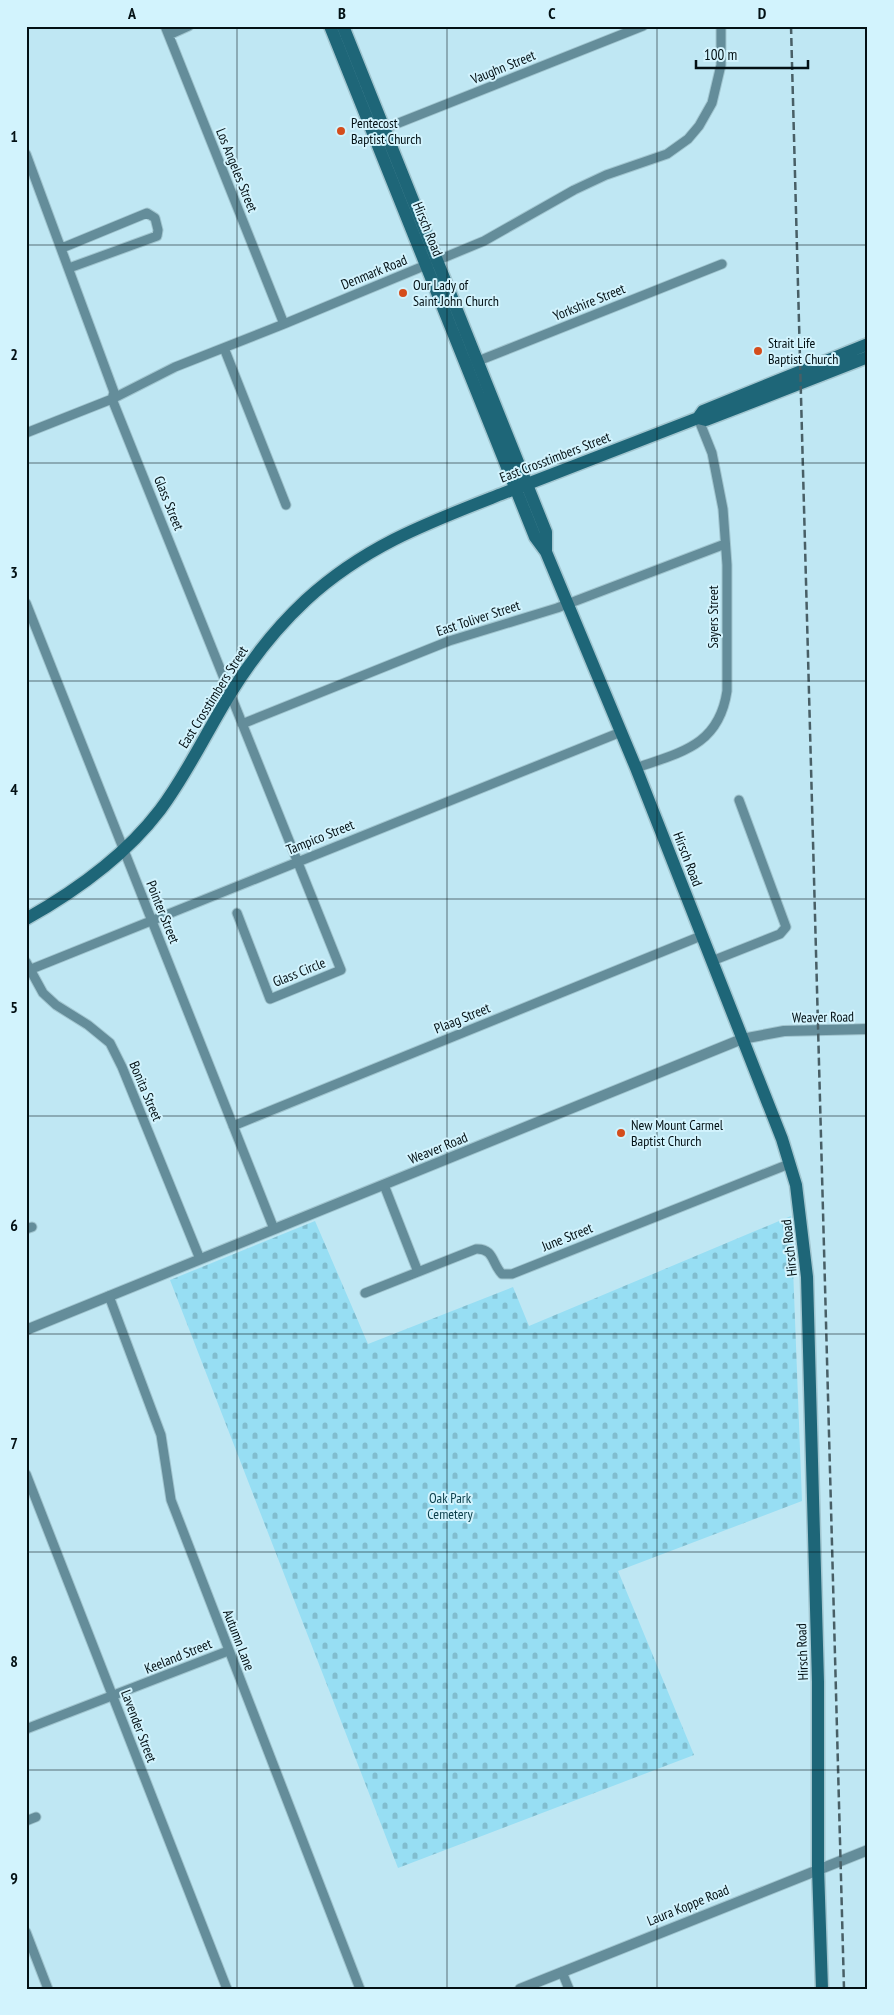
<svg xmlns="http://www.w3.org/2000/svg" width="894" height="2015" font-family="'PT Sans Narrow',sans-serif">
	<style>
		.cemetery { fill: url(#cemetery-stones) }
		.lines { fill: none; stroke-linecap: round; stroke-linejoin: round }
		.minor-casing { stroke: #a1c5cf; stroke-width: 11 }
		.tertiary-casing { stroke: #a1c5cf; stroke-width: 12 }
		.secondary-casing { stroke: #a1c5cf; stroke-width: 15 }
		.minor { stroke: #648d9a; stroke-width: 9 }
		.tertiary { stroke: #648d9a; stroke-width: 10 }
		.secondary { stroke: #1e6678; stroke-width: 12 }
		.rail { stroke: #485f66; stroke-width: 2.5; stroke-dasharray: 8 4; stroke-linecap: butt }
		.grid { fill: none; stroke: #031014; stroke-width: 1; stroke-opacity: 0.55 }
		.poi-dot { fill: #d44d1c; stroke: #d2f3fd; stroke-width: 2 }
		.labels { text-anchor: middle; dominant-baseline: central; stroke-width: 4; stroke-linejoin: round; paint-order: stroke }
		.street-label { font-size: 14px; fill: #031014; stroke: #d2f3fd }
		.poi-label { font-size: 14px; fill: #031014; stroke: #d2f3fd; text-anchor: start }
		.park-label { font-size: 14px; fill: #093d49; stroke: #d2f3fd }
		.neatline { fill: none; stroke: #031014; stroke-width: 2 }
		.grid-label { font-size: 16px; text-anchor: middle; font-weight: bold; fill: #031014 }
	</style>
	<defs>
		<pattern id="cemetery-stones" width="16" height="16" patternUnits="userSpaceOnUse" patternTransform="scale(1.25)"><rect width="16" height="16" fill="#97def3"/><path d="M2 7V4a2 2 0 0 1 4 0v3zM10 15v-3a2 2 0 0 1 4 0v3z" fill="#80bdcf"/></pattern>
	</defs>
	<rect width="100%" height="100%" fill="#bfe7f3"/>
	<path class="cemetery" d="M791,1216L802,1501L618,1571L694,1755L398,1868L170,1280L315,1221L368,1344L513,1287L529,1326Z"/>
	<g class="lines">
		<defs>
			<path id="minor" d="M165,26L284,324
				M169,35L189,26
				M381,130L643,26
				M26,154L114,392L112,399L341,970L270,999L237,913
				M62,248L147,213L155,218L158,230L157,236L69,268
				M224,348L286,505
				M473,363L722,264
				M26,433L112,399L175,367L284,324L484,241L574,190L606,175L667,154L688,139L699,126L712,103L721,65V26
				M26,603L274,1229
				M242,724L449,641L557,608L725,544
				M636,768C682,752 719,745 727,691V565L723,509L712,453L698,418
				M712,961L780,934L786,927L739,800
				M26,962L43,993L56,1005L88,1025L110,1043L122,1067L200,1259
				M29,970L621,732
				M233,1126L701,936
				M384,1185L418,1272
				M26,1229L32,1227
				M365,1293L476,1249C494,1248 492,1264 502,1274H512L789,1164
				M109,1296L161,1435L171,1500L360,1989
				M26,1474L227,1989
				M26,1729L228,1651
				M26,1821L36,1817
				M26,1932L48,1989
				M562,1972L569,1989"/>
			<path id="tertiary" d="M26,1330L742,1039L784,1031L868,1029
				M520,1989L868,1850"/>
			<path id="secondary" d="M330,26L535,537L546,552L636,768L782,1139L796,1185L807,1277L818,1682V1868L822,1989
				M343,26L546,532V552
				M698,418L703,411L868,344
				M26,919C76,891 125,856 160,810C187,774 206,733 230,694C251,660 277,627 306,600C366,545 430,522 504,493C568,468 633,443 698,418L706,420L868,357"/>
		</defs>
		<use href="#minor" class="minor-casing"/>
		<use href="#tertiary" class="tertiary-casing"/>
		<use href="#secondary" class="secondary-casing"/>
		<use href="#minor" class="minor"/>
		<use href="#tertiary" class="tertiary"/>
		<use href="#secondary" class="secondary"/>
		<path class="rail" d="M791,26L844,1989"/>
	</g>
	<path class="grid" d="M237,26V1989M447,26V1989M657,26V1989M26,245H868M26,463H868M26,681H868M26,899H868M26,1116H868M26,1334H868M26,1552H868M26,1770H868"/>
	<g class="poi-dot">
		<circle cx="341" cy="131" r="5"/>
		<circle cx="403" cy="293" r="5"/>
		<circle cx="758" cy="351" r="5"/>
		<circle cx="621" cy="1133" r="5"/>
	</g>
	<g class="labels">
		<g class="street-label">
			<text transform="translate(503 67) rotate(-22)">Vaughn Street</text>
			<text transform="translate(237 170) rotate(68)">Los Angeles Street</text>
			<text transform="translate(428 229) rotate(68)">Hirsch Road</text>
			<text transform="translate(374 272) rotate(-22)">Denmark Road</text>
			<text transform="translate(589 302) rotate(-22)">Yorkshire Street</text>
			<text transform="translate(555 457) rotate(-21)">East Crosstimbers Street</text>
			<text transform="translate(169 503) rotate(68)">Glass Street</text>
			<text transform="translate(713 617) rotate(-90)">Sayers Street</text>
			<text transform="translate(478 618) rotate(-18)">East Toliver Street</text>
			<text transform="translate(213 697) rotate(-58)">East Crosstimbers Street</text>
			<text transform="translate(320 837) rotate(-22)">Tampico Street</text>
			<text transform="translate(688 859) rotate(69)">Hirsch Road</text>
			<text transform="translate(163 912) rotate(68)">Pointer Street</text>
			<text transform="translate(299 972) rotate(-22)">Glass Circle</text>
			<text transform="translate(823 1017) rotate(-1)">Weaver Road</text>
			<text transform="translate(462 1018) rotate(-22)">Plaag Street</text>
			<text transform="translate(146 1091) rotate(67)">Bonita Street</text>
			<text transform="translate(438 1148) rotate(-22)">Weaver Road</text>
			<text transform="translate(567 1237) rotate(-22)">June Street</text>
			<text transform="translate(789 1248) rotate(-96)">Hirsch Road</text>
			<text transform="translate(239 1640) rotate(69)">Autumn Lane</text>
			<text transform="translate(802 1652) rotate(-92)">Hirsch Road</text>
			<text transform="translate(178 1656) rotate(-22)">Keeland Street</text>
			<text transform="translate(139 1726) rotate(69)">Lavender Street</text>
			<text transform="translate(688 1905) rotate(-22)">Laura Koppe Road</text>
		</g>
		<g class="poi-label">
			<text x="351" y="123">Pentecost<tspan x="351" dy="16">Baptist Church</tspan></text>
			<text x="413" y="285">Our Lady of<tspan x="413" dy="16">Saint John Church</tspan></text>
			<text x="768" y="343">Strait Life<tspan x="768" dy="16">Baptist Church</tspan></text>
			<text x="631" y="1125">New Mount Carmel<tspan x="631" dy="16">Baptist Church</tspan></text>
		</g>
		<g class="park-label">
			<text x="450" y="1498">Oak Park<tspan x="450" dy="16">Cemetery</tspan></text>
		</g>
	</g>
	<rect width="894" height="2015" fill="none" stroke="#d2f3fd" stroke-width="55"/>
	<path d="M696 60v8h112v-8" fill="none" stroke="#031014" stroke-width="2.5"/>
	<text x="704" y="60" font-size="15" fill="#031014" stroke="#d2f3fd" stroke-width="4" paint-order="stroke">100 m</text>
	<rect x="28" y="28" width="838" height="1960" class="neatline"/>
	<g class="grid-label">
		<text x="132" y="19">A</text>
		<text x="342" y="19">B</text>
		<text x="552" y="19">C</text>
		<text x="762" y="19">D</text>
		<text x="14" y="142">1</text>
		<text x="14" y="360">2</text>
		<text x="14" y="578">3</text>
		<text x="14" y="795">4</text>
		<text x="14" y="1013">5</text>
		<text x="14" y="1231">6</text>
		<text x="14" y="1449">7</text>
		<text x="14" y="1667">8</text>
		<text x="14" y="1884">9</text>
	</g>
</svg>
